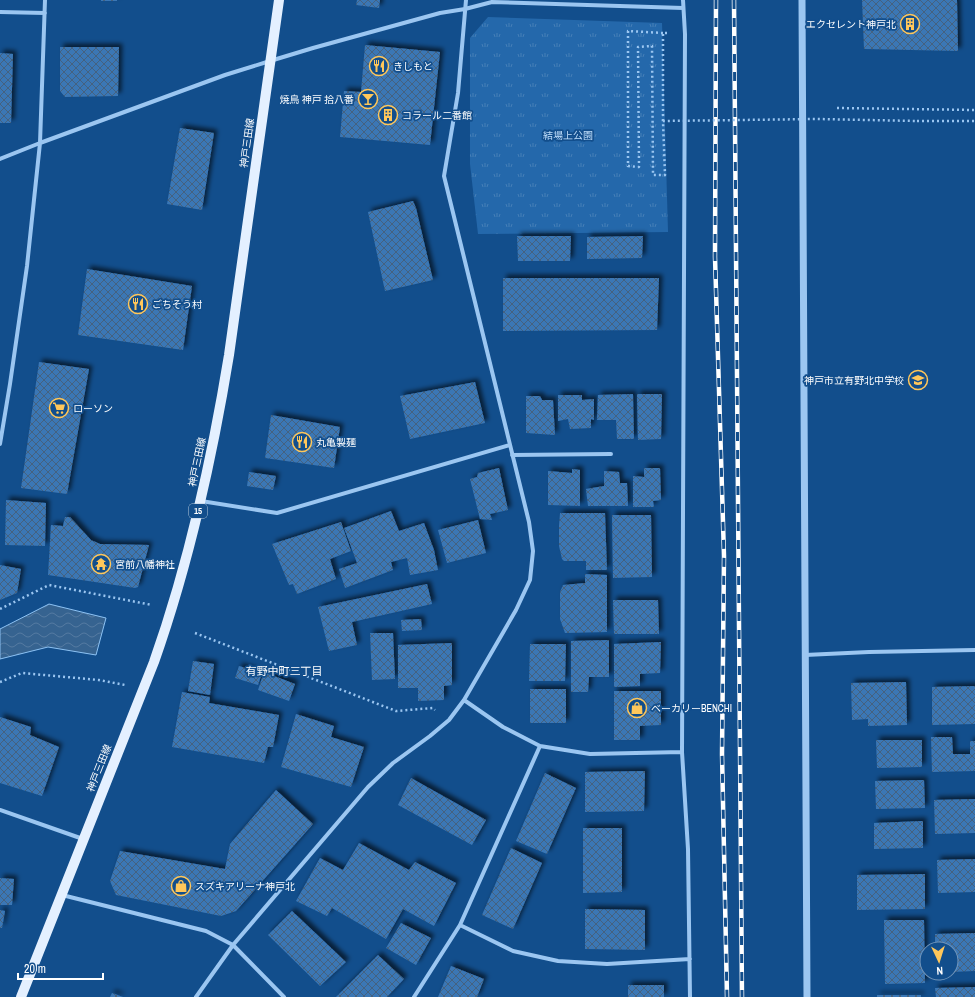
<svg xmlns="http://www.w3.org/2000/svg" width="975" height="997" font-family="'Archivo Narrow','Noto Sans JP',sans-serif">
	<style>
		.park { fill: url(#park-tufts) }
		.water { fill: url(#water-waves); stroke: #8cc2f4 }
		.building { fill: url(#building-cross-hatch); filter: url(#shadow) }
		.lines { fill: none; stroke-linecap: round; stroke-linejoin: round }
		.path { stroke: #9bc6f1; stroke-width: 2.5; stroke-dasharray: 2 3; stroke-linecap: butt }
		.minor { stroke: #9bc6f1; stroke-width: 4 }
		.tertiary { stroke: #9bc6f1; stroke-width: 7 }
		.primary { stroke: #e4f0ff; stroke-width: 10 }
		.rail-casing { stroke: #fff; stroke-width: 4.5 }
		.rail { stroke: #124e8c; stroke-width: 3; stroke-dasharray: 9; stroke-linecap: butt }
		.path-bridge { stroke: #9bc6f1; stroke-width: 2.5; stroke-dasharray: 2 3; stroke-linecap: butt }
		.labels { text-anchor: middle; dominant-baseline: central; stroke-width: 3.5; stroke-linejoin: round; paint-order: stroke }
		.shield { fill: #124e8c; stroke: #b8cadc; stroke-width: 1 }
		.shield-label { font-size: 9px; font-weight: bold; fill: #fff }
		.poi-label { font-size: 10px; fill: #fff; stroke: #124e8c; text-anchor: start }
		.park-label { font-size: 10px; fill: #c1dffc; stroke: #124e8c }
		.street-label { font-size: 10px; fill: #fff; stroke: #124e8c }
		.neighbourhood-label { font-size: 11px; fill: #fff; stroke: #124e8c }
	</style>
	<defs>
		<pattern id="park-tufts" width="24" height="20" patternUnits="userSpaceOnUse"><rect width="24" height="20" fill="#2468ab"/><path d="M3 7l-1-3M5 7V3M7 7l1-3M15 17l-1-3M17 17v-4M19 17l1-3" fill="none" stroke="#457fb8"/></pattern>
		<pattern id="water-waves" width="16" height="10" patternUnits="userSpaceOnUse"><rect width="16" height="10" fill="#366390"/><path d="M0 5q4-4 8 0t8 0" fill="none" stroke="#547aa1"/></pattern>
		<pattern id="building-cross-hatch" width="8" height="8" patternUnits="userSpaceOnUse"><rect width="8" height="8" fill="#3b77b5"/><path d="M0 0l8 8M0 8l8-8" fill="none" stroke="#446280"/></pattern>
		<filter id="shadow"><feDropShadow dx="3.5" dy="-3.5" stdDeviation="2" flood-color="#0009"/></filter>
	</defs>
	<rect width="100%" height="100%" fill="#124e8c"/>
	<path class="park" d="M488,17L662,23L668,232L478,234L470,164V38Z"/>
	<path class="water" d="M49,604L106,618L96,655L48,647L0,659V629Z"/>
	<path class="building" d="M101,0H117V1H101Z
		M357,0H380L379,8L356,5Z
		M862,0H957L958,51L864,49Z
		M365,45L440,52L430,145L340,137L344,91L361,92Z
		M60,47H119L118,96L65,97L60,91Z
		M0,53L13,54L11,123H0Z
		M180,128L214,133L202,210L167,204Z
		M413,201L416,208L433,280L385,291L368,212Z
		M517,236H571L570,261H518Z
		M643,236L642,258L587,259V237Z
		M87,269L192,286L183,350L78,335Z
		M503,278H659L657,330L503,331Z
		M39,362L89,369L67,494L21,488Z
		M475,382L485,423L410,439L400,396Z
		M633,394L634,439H617L616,420H597L598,395Z
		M637,394H662L661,439L638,440Z
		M558,395H582V400L594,399V420L591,419V428L570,429L568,419L558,421Z
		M526,396H540L542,400H553L555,435L526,433Z
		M271,415L340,427L334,468L265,458Z
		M499,468L508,510L490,514L492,520L480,519L470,479L477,477L478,473Z
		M644,468H660L661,500L653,501L654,507H633V476L644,477Z
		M572,469L580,470V506L548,505V471L572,473Z
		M604,471L619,472L620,483H627L628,506H588L586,489L604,486Z
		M249,472L276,476L273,490L247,486Z
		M6,500L46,503L45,546L5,545Z
		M391,511L399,531L424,523L434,550L438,570L410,575L407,558L391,562L393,570L345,588L339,569L357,563L344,528Z
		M560,513H605L607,570H586V561H564L562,559L559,546V526Z
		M612,515H651L652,577L613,578Z
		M65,517H70L91,540L100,544L149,545L138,587L135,588L48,575L51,525L63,526Z
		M478,520L486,553L447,563L438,530Z
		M341,522L351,551L330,559L336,579L297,594L293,584L289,585L272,544Z
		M0,565L21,569L17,593L0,600Z
		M585,574L607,575V632L565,633L560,619V592L563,585L585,583Z
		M427,584L432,604L352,622L357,645L329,651L318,607Z
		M613,600H658L659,634H614Z
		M421,619L422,630L402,631L401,620Z
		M370,633H393L395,679L372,680Z
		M609,640V677H589L588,692H571V641Z
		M661,642L660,673L640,674V686L614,687V644Z
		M452,643V685L444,686V700L418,701V688H398V645Z
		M530,644H566L565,681H529Z
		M193,661L214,664L210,695L188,691Z
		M239,666L262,673L258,685L235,678Z
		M264,672L295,684L289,701L258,690Z
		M906,682L907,725L868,726V719L852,720L851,683Z
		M975,686V724L932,725V687Z
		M530,689H566V723H530Z
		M614,691H661V725L640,726V740H614Z
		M182,692L210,697L209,703L279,715L273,747H268L264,763L172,747Z
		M296,714L334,726L331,737L364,747L351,787L281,767Z
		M0,717L31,727L30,735L59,747L42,796L0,783Z
		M931,737H952L953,754H970V741H975V771L932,772Z
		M876,740H922V767L877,768Z
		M645,771L644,811L585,812V772Z
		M545,773L576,788L547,854L516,841Z
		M411,778L486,820L472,845L398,805Z
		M924,780L925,808L876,809L875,781Z
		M276,790L313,824L236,911L221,916L116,895L110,881L120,851L225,869L230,844Z
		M975,799V833L935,834L934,800Z
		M923,821V848L874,849V823Z
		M583,828H622V892L583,893Z
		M359,843L409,870L415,862L456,883L434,926L403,909L386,939L332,908L327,916L296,901L320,858L343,870Z
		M511,848L542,863L513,929L482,915Z
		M975,859V892L938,893L937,860Z
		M925,874V909L857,910V875Z
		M0,878L14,879L12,905H0Z
		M585,909L645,910V950L585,949Z
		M0,910L5,911L2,928H0Z
		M292,911L346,962L320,986L268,935Z
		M884,920H924L925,983L885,984Z
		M401,923L431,938L416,965L386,948Z
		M975,933V971L951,972V949H935V934Z
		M378,955L404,979L387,997H336Z
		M451,966L484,979L477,997H438Z
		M628,985H664V997H628Z
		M975,987V997H936L935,988Z
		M112,993L123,997H110Z
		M877,995H921V997H877Z"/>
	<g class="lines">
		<path class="path" d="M837,108L975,110
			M663,121V33H669
			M917,121H975
			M0,609L49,585L152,605
			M195,633L396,711L433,708L435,710
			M0,682L22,673L99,680L125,685"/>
		<path class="minor" d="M683,0L685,34L682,752L688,849L690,997
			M0,12L45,13
			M0,159L40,143L225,75L270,61L313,48L440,13L465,9L492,2L683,8
			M0,444L10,384L27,266L40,143L45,0
			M512,455L611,454
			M201,501L277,513L510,445
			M805,655L869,652L975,650
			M540,746L590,754L682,752
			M0,810L83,839
			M62,895L206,931L233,945L284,997
			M460,925L513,951L558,961L607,964L690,959
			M196,997L233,945L368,787L393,763L430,736L449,720L464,700L516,610L530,580L533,551L529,522L444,176L458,93L466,0
			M414,997L460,925L540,746L503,727L464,700"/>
		<path class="tertiary" d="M802,0L807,997"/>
		<path class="primary" d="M21,997L154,662C189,563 212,459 229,355L279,0"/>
		<defs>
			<path id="rail" d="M716,0L715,257L724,556L722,754L727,997
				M734,0L742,997"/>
		</defs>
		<use href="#rail" class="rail-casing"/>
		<use href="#rail" class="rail"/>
		<path class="path-bridge" d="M663,33L628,31V166L639,167L638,47L652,46L653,175H665L663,121L817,119L917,121"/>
	</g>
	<defs>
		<symbol id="building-ring" viewBox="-11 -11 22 22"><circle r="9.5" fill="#124e8c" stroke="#ffc75a" stroke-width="1.5"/><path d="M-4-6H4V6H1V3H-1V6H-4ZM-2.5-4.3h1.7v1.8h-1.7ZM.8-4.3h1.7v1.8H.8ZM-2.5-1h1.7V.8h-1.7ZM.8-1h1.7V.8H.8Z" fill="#ffc75a"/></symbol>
		<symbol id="restaurant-ring" viewBox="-11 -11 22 22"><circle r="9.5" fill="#124e8c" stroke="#ffc75a" stroke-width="1.5"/><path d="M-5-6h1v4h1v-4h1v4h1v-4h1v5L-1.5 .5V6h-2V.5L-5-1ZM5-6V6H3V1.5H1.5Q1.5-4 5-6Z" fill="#ffc75a"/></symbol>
		<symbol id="bar-ring" viewBox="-11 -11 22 22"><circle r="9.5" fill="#124e8c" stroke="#ffc75a" stroke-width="1.5"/><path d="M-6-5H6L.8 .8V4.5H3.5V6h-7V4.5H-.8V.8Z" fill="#ffc75a"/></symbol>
		<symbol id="school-ring" viewBox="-11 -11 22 22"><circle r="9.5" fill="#124e8c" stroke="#ffc75a" stroke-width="1.5"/><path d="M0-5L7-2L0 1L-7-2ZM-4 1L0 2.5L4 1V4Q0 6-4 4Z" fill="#ffc75a"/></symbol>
		<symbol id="supermarket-ring" viewBox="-11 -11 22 22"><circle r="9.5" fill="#124e8c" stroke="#ffc75a" stroke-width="1.5"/><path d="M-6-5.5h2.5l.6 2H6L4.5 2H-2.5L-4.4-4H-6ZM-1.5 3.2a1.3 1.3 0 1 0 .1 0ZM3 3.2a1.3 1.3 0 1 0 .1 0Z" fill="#ffc75a"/></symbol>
		<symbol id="temple-ring" viewBox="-11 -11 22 22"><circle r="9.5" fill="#124e8c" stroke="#ffc75a" stroke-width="1.5"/><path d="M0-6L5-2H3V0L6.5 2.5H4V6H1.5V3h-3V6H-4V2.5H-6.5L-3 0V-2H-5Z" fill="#ffc75a"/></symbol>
		<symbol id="shop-ring" viewBox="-11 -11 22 22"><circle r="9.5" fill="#124e8c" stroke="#ffc75a" stroke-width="1.5"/><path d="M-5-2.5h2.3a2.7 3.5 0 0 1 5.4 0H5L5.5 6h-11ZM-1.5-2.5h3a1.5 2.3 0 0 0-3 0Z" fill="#ffc75a"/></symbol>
	</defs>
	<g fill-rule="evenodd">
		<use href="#building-ring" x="899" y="13" width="22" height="22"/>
		<use href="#restaurant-ring" x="368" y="55" width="22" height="22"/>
		<use href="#bar-ring" x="357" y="88" width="22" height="22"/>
		<use href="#building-ring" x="377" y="104" width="22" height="22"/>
		<use href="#restaurant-ring" x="127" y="293" width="22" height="22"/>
		<use href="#school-ring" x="907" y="369" width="22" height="22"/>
		<use href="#supermarket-ring" x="48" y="397" width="22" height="22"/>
		<use href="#restaurant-ring" x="291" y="431" width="22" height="22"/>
		<use href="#temple-ring" x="90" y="553" width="22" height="22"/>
		<use href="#shop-ring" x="626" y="697" width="22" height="22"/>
		<use href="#shop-ring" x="170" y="875" width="22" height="22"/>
	</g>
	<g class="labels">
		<rect class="shield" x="189" y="504" width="18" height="14" rx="3"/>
		<g class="shield-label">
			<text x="198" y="511">15</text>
		</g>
		<g class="poi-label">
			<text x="896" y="24" text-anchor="end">エクセレント神戸北</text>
			<text x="393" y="66">きしもと</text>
			<text x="354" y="99" text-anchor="end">焼鳥 神戸 拾八番</text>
			<text x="402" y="115">コラール二番館</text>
			<text x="152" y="304">ごちそう村</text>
			<text x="904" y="380" text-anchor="end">神戸市立有野北中学校</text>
			<text x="73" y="408">ローソン</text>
			<text x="316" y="442">丸亀製麺</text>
			<text x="115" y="564">宮前八幡神社</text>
			<text x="651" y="708">ベーカリーBENCHI</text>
			<text x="195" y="886">スズキアリーナ神戸北</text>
		</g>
		<g class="park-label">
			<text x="568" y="135">結場上公園</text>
		</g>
		<g class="street-label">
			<text transform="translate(247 143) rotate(-82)">神戸三田線</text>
			<text transform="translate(197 462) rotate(-78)">神戸三田線</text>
			<text transform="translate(99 768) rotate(-68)">神戸三田線</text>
		</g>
		<g class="neighbourhood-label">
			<text x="284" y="671">有野中町三丁目</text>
		</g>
	</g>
	<g transform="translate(939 961) rotate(176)"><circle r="19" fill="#124e8c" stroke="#7195ba"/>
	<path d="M0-3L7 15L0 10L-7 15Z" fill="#ffc75a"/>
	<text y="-6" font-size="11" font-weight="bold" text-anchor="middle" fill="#ffffff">N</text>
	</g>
	<path d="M18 973v6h85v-6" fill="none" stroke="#ffffff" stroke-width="2"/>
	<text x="24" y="973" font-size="12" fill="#ffffff" stroke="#124e8c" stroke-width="3" paint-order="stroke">20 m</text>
</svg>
